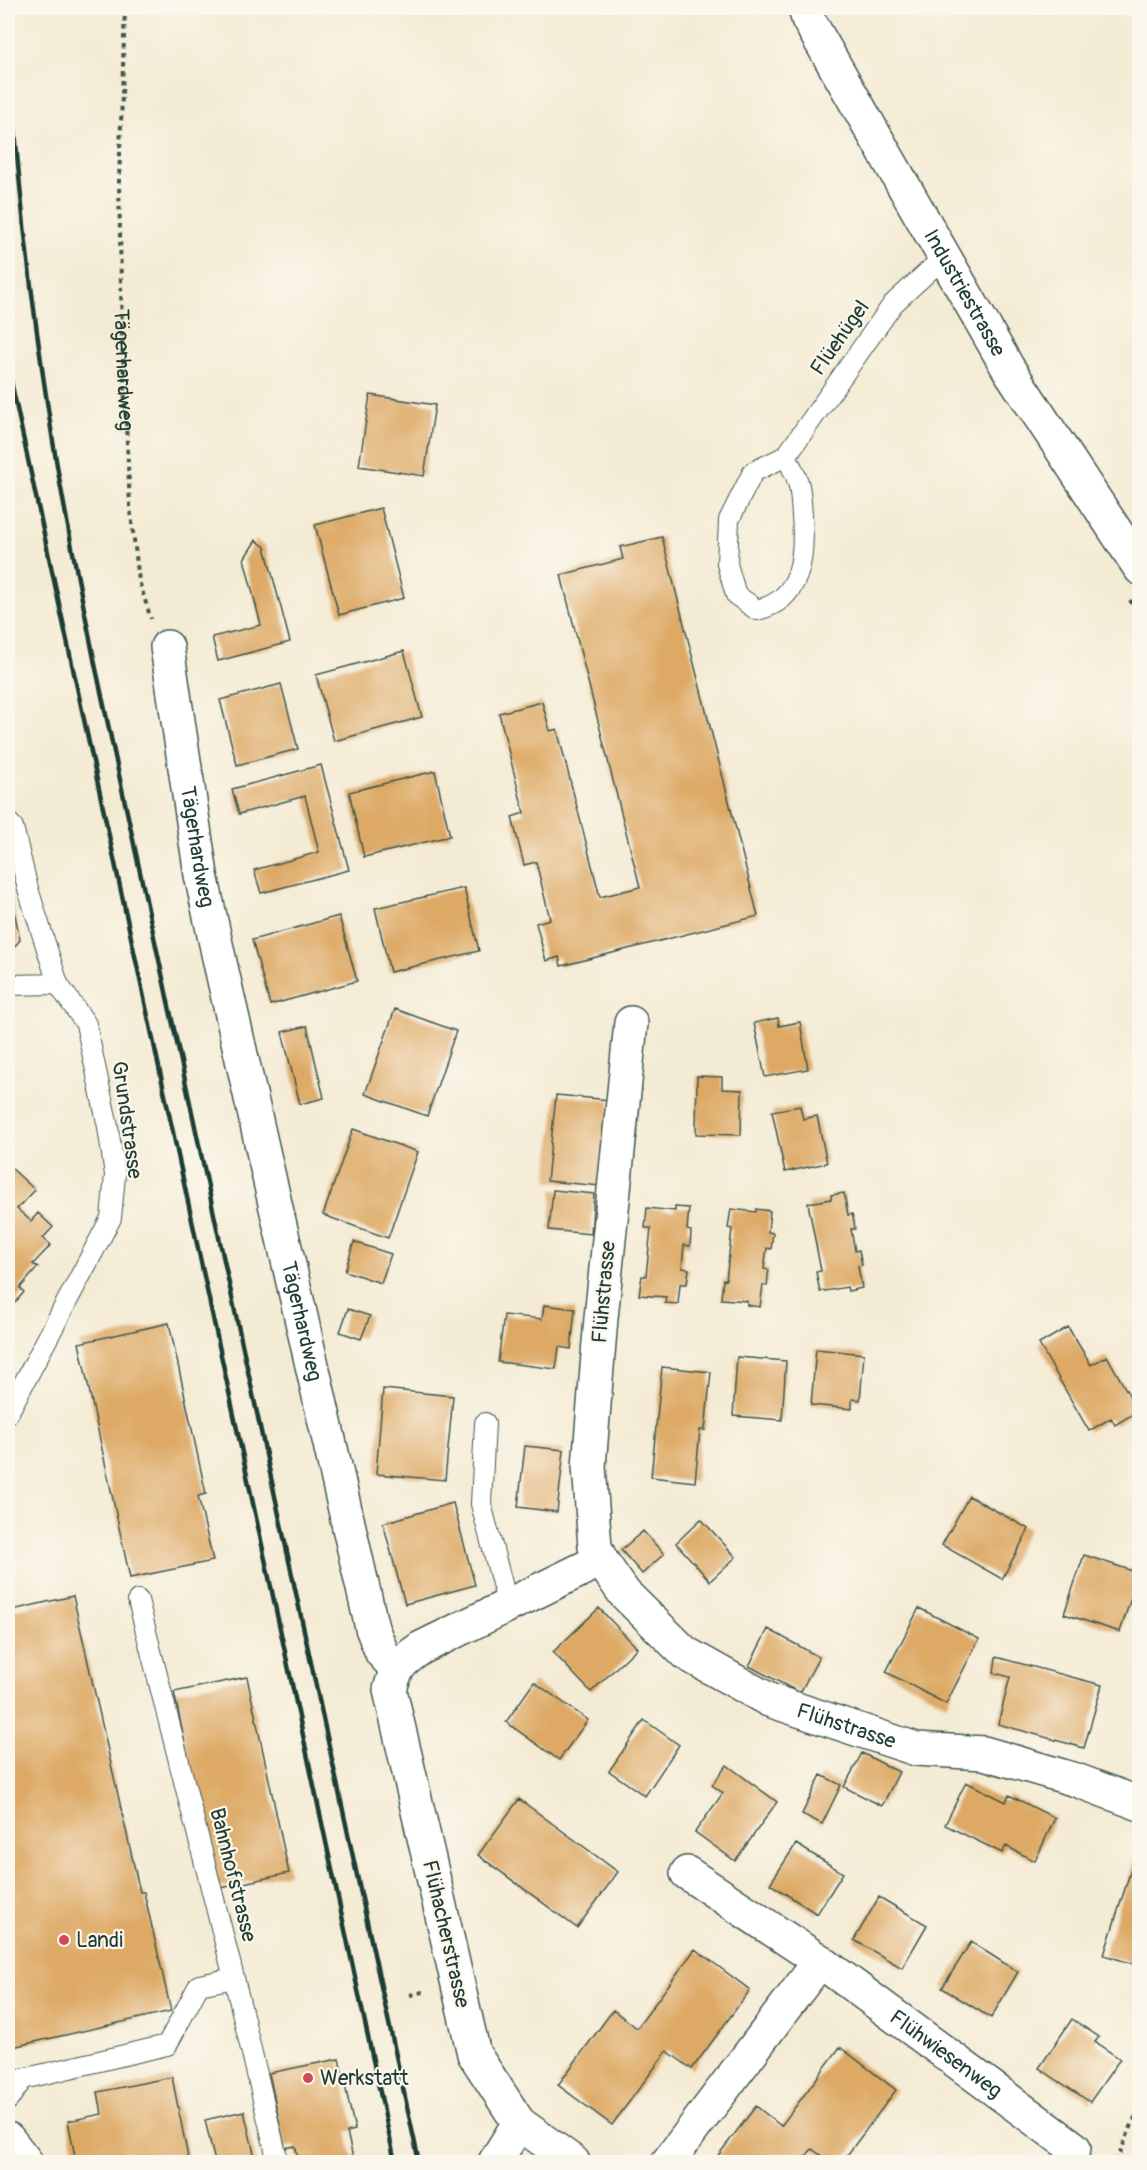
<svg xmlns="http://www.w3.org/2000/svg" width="1147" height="2170" font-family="Pangolin,sans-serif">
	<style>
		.building { fill: #dda965 }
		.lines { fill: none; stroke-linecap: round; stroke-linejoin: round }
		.service-casing { stroke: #3f574c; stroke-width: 22 }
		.minor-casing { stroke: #3f574c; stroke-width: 36 }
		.path { stroke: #3f574c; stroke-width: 4; stroke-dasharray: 4.5 4.5; stroke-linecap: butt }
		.service { stroke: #fff; stroke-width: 20 }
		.minor { stroke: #fff; stroke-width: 33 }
		.rail { stroke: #1f3d34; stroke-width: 4.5 }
		.poi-dot { fill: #d1495b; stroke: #fbf7ec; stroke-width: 2 }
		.labels { text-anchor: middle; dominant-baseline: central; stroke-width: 4.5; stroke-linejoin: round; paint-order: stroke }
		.street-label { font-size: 21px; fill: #1f3d34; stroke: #fbf7ec }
		.poi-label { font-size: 21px; fill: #1f3d34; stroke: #fbf7ec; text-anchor: start }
	</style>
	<rect width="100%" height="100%" fill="#fbf7ec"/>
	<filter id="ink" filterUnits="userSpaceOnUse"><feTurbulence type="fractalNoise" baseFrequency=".0167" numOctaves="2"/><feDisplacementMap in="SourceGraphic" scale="12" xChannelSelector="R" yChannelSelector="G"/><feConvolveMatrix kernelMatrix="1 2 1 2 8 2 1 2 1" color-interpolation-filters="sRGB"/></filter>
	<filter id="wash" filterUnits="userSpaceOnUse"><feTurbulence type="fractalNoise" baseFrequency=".008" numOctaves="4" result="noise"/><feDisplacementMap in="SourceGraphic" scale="24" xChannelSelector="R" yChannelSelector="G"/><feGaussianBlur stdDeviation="1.35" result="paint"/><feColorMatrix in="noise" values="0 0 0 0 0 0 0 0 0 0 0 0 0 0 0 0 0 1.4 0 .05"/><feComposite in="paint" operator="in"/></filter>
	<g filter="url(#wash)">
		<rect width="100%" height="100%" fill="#f4ebd4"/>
		<g id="blocks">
			<path class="building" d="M370,395L435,405L424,476L359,466Z
				M381,508L404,598L339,615L315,525Z
				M662,537L758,916L561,966L559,957L546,961L536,923L550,919L536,862L524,865L512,817L524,813L499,713L542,702L550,731L557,729L600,897L640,887L561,575L623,559L620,547Z
				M256,540L265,547L290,642L218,661L212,637L261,625L244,559Z
				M404,651L422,717L334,741L316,675Z
				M281,684L298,749L237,765L220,700Z
				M321,765L349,870L261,893L254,870L319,852L305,796L239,814L232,789Z
				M435,771L450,836L364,857L349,792Z
				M8,879L20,940L15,946L8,950Z
				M464,888L479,951L390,972L375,908Z
				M339,916L357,981L270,1005L252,940Z
				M395,1009L456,1031L427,1116L365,1094Z
				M778,1018L779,1026L800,1022L808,1069L765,1077L754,1023Z
				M307,1026L324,1098L300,1104L282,1032Z
				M697,1076L722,1077V1089L742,1090L741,1135L696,1134Z
				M556,1095L610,1100L601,1186L547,1181Z
				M800,1106L803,1119L817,1116L827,1163L785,1172L772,1111Z
				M353,1129L418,1152L388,1238L323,1215Z
				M8,1165L35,1190L17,1209L31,1221L38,1213L53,1227L43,1238L51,1245L33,1264L38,1267L20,1288L24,1292L8,1311Z
				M553,1190L594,1194L591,1234L549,1230Z
				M844,1193L848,1215L852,1214L854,1222L855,1229H851L855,1251L859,1250L862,1265L858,1266L862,1288L848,1291L847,1287L820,1292L816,1272L821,1271L808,1203L831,1199V1195Z
				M675,1207L689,1208L687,1230L691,1231L690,1246L684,1245L682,1268L689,1269L687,1284H680L678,1304L665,1303L666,1297L639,1295L642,1276H646L651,1228H645L647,1208L675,1211Z
				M731,1209L756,1212V1209L770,1211L768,1232L773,1233L771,1249L767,1248L764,1269L769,1270L768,1276L767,1286L763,1285L760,1307L747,1305V1301L721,1299L723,1279L726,1280L732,1229L728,1228Z
				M354,1242L391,1254L381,1283L345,1271Z
				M544,1305L575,1309L571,1349L559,1347L556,1369L498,1362L504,1315L542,1319Z
				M348,1309L370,1316L361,1339L340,1332Z
				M169,1323L206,1494L198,1496L213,1561L130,1578L79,1343Z
				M1068,1327L1091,1365L1107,1356L1138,1411L1115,1425L1111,1418L1089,1431L1039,1344Z
				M816,1349L864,1354L860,1400L852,1399V1409L811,1405Z
				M737,1357L786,1361L782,1420L733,1416Z
				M662,1367L711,1372L705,1430H700L695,1482L651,1477Z
				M383,1389L453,1396L445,1480L376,1474Z
				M525,1446L564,1450L557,1512L518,1507Z
				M969,1496L1029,1529L1002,1579L942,1545Z
				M453,1503L475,1585L405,1604L383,1523Z
				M701,1519L736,1557L710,1581L676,1543Z
				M643,1531L664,1554L642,1574L621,1550Z
				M1084,1555L1139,1573L1120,1632L1064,1614Z
				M73,1596L140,1892H144L171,2011L8,2048V1611Z
				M599,1608L637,1648L591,1692L553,1652Z
				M919,1608L979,1639L946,1704L886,1672Z
				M768,1629L819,1657L800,1693L749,1666Z
				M996,1657L1102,1685L1084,1748L998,1724L1010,1677L994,1673Z
				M247,1677L289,1873L216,1889L174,1692Z
				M534,1682L588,1720L559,1760L506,1722Z
				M644,1720L679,1745L645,1796L609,1771Z
				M862,1753L899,1772L882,1806L844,1787Z
				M727,1765L777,1802L735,1861L695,1832L723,1793L712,1785Z
				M821,1775L841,1785L822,1824L802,1814Z
				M966,1782L1006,1802L1009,1795L1055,1818L1035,1861L1006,1846L1002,1853L945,1825Z
				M519,1799L618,1872L577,1928L478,1855Z
				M796,1844L843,1873L817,1914L770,1884Z
				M1139,1844H1140V1966L1104,1955Z
				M879,1897L927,1925L902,1968L854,1940Z
				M971,1942L1018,1972L991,2018L942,1988Z
				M695,1949L750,1990L692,2069L667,2051L612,2125L558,2085L613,2010L637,2028Z
				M1072,2019L1099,2037L1095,2042L1120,2059L1090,2102L1039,2068Z
				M840,2047L896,2090L842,2162H830L812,2149L801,2162H713L756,2106L781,2126Z
				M339,2059L355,2130L347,2132L354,2162H299L295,2146L285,2148L269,2073Z
				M172,2077L189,2162H76L68,2121L102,2114L98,2092Z
				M244,2111L256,2162H215L205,2120Z"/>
		</g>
	</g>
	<g filter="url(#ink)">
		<use href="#blocks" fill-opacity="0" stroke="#3f574c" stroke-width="1.5"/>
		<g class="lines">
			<defs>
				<path id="service" d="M786,456C791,466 797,476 799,486C801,495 801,505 802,515C805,554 803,600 757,610L736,595L727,564L729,520L753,472L786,456L893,304L944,257
					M8,822L13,827L28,889L58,984L86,1024L108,1127L115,1175L111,1218L8,1413
					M8,985L58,984
					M485,1423L481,1504L508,1606
					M138,1600L234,1978L278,2162
					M8,2100L23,2079L167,2045L199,1985L234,1978"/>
				<g id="minor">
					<path id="s2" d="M805,8L808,19L1008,368L1140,568"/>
					<path id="s3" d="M167,647L201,875L221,967L372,1628L382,1653L396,1668"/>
					<path id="s4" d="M631,1023L601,1318L589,1466L595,1547L601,1560L624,1593L685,1653L769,1700L916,1749L984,1753L1076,1780L1140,1804"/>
					<path id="s5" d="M687,1873L820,1961L1074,2148"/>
					<path d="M8,2139L26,2162"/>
					<path d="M495,2162L519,2123"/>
					<path d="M573,2162L519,2123L474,2054L390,1690C396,1666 401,1662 421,1648L601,1560"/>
					<path d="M668,2162L820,1961"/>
				</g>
			</defs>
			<use href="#service" class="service-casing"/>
			<use href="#minor" class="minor-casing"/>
			<g class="path">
				<path id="s1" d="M125,8L119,181L122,337L130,506L139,581L151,619"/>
				<path d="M1130,600L1140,616"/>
				<path d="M410,1995L427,1991"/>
				<path d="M1116,2162L1140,2106"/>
			</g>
			<use href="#service" class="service"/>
			<use href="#minor" class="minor"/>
			<path class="rail" d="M8,11C13,149 29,286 50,422C62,503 79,583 95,664L419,2162
				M8,367L395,2162"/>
		</g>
	</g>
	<g class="poi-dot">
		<circle cx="64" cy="1940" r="6"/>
		<circle cx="308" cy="2078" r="6"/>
	</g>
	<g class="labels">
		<g class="street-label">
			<text stroke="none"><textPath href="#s2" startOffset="327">Industriestrasse</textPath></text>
			<text transform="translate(840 338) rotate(-55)">Flüehügel</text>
			<text stroke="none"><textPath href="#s1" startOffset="362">Tägerhardweg</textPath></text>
			<text stroke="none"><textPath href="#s3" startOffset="202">Tägerhardweg</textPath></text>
			<text transform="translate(127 1120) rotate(82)">Grundstrasse</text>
			<text transform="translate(604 1292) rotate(-85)">Flühstrasse</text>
			<text stroke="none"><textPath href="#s3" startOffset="688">Tägerhardweg</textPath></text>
			<text stroke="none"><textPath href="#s4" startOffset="844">Flühstrasse</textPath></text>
			<text transform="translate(233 1875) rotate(76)">Bahnhofstrasse</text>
			<text transform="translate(446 1934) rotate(77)">Flühacherstrasse</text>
			<text stroke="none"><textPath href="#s5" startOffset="316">Flühwiesenweg</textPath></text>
		</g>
		<g class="poi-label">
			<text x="76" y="1940">Landi</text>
			<text x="320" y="2078">Werkstatt</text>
		</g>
	</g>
	<rect width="1147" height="2170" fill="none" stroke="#fbf7ec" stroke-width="30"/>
</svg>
